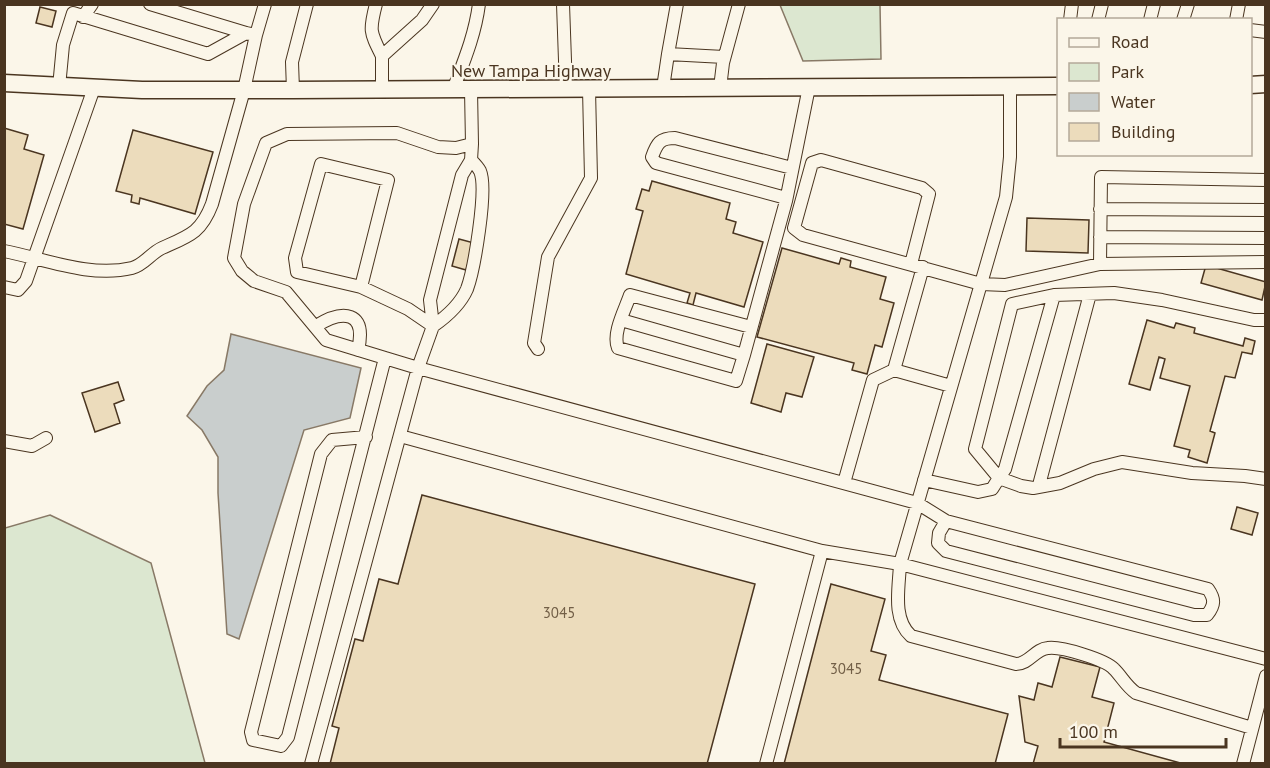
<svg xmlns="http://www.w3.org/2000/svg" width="1270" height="768" font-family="'PT Sans',sans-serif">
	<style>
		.green { fill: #dce7d0; stroke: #887966; stroke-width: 1.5 }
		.water { fill: #c9cecd; stroke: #887966; stroke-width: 1.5 }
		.building { fill: #ecdcbc; stroke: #4a3520; stroke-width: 1.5 }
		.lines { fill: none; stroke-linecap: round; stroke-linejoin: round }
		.minor-casing { stroke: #4a3520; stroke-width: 14 }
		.major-casing { stroke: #4a3520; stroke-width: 19 }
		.minor { stroke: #fbf6e9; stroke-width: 12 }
		.major { stroke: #fbf6e9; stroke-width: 16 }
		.labels { text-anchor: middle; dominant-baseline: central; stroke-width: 4.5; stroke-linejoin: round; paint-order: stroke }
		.number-label { font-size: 15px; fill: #725f47 }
		.street-label { font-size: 18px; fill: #4a3520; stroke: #fbf6e9 }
	</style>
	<rect width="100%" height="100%" fill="#fbf6e9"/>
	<path class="green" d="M780,5H880L881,59L803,61Z
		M50,515L151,563L205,763H5V528Z"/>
	<path class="water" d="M231,334L361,368L350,418L304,430L239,639L227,634L218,493V457L202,430L187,416L207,386L224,370Z"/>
	<path class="building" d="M40,7L56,11L52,27L36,23Z
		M4,128L28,135L24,149L44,155L23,229L4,224Z
		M133,130L213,152L195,214L140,198L139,204L131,202L132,195L116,191Z
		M652,181L730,203L726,219L736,222L733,233L763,242L744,307L696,293L693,305L687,303L690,293L626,274L643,211L636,209L642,189L649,191Z
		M1027,218L1089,220L1088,253L1026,251Z
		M459,239L474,243L466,270L452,266Z
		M782,248L839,264L841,258L851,261L850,267L886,277L880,299L894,303L882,347L875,345L867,374L852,370L854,363L757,337Z
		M1206,265L1266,282L1262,300L1201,283Z
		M1147,320L1174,328L1176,323L1195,328L1194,333L1243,346L1245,338L1255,341L1252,354L1242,352L1235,378L1225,376L1210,431L1215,433L1207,463L1188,457L1190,450L1174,446L1190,386L1160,378L1165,359L1159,357L1150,390L1129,384Z
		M767,344L814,357L802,397L786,393L781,412L751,403Z
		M118,382L124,400L114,404L120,423L95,432L82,393Z
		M422,495L755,584L707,764H330L339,728L332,726L355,639L363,641L379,579L398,584Z
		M1237,507L1258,513L1252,535L1231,529Z
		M831,584L885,599L871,651L886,655L879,680L1008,714L995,764H784Z
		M1060,657L1100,667L1092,697L1114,703L1104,742L1184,764H1033L1038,746L1025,742L1019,696L1034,700L1038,683L1052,687Z"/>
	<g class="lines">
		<defs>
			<path id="minor" d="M150,4L246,33
				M376,4C369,31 370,32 382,56
				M563,4L566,89
				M83,17L92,4
				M1070,20L1072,4
				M1098,20L1102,4
				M1150,20L1154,4
				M1183,20L1188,4
				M1236,20L1239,4
				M1250,30L1266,32
				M256,35L265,4
				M668,54L677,4
				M663,88L668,54L724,57
				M720,88L723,63L739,4
				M293,90L292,62L307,4
				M382,90V56L422,20L433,4
				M453,90C464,61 475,35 479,4
				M471,160C474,163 478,167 480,171C488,189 474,270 467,289C460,305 446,317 433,326L430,300L462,175L471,160L472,144
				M786,198L656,163L652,157C657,143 660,138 675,138L792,168
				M1100,209L1266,210
				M1100,237L1266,238
				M4,251C45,259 90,278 132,268C144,265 151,253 162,248C189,236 201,233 212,204L244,90L256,35L246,33L208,54L73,13L63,45L59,87
				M911,264L929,194L922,188L821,160L812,163L794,228L803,235L981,284L1005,285L1100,264L1266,262
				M1100,264L1101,177L1266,180
				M4,287L18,290L26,281L94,88
				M361,287L388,180L321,164L295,258L297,272L361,287L408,309L433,326L418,368L385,358
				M1054,295L1005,469L999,478L975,449L1012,304L1054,295L1114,293L1162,300L1254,320H1266
				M621,320L744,355L736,381L618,348C612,333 625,310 630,295L751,327
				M316,326C343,309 367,311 358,350
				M538,349L534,343L548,257L591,178L589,89
				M744,355L786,201L809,87
				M894,370L951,386
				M400,436L822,551L766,764
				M366,437L332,440L321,454L251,732L253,740L281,746L288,737L385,358L326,340L286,292L254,281L242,271L234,258L244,204L266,143L287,134L397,133L438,147L456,148L472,144L471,90
				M4,441L32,446L46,438
				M924,480L978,492L992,489L999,478L1021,486L1033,488L1060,483L1094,469L1122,462L1192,473L1245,476L1266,479
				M844,483L873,380L894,370L923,267
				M1039,485L1090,294
				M822,551L900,564L1006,197L1010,157V86
				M1252,728L1136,693C1126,686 1122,677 1114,669C1106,660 1061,646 1048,648C1035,649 1029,664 1016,664L911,636C892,619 899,588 900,564L1266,659
				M311,764L418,368L917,503L946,521L1208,589C1215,599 1215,605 1207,615H1194L946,551L938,543L939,533L946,521
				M1243,764L1266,676"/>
			<path id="major" d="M4,83L142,90H293L1058,86
				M1250,85L1266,84"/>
		</defs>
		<use href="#minor" class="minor-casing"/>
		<use href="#major" class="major-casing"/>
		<use href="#minor" class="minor"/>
		<use href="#major" class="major"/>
	</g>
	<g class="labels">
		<g class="number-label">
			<text x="559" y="612">3045</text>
			<text x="846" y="668">3045</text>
		</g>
		<g class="street-label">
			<text x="531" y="70">New Tampa Highway</text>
		</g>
	</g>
	<rect width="1270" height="768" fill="none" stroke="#4a3520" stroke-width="12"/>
	<rect x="1057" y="18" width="195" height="138" fill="#fbf6e9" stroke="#b4a999" stroke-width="1.5"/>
	<rect x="1069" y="38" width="30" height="9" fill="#fbf6e9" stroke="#b4a999" stroke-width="1.5"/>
	<text x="1111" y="48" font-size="18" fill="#4a3520">Road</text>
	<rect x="1069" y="63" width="30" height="18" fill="#dce7d0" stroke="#b4a999" stroke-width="1.5"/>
	<text x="1111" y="78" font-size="18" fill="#4a3520">Park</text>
	<rect x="1069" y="93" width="30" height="18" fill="#c9cecd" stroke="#b4a999" stroke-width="1.5"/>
	<text x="1111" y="108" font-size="18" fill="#4a3520">Water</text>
	<rect x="1069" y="123" width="30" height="18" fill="#ecdcbc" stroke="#b4a999" stroke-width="1.5"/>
	<text x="1111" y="138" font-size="18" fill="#4a3520">Building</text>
	<path d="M1060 738v9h166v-9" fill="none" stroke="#4a3520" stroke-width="3"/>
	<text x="1069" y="738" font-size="18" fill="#4a3520" stroke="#fbf6e9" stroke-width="4.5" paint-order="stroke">100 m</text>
</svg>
